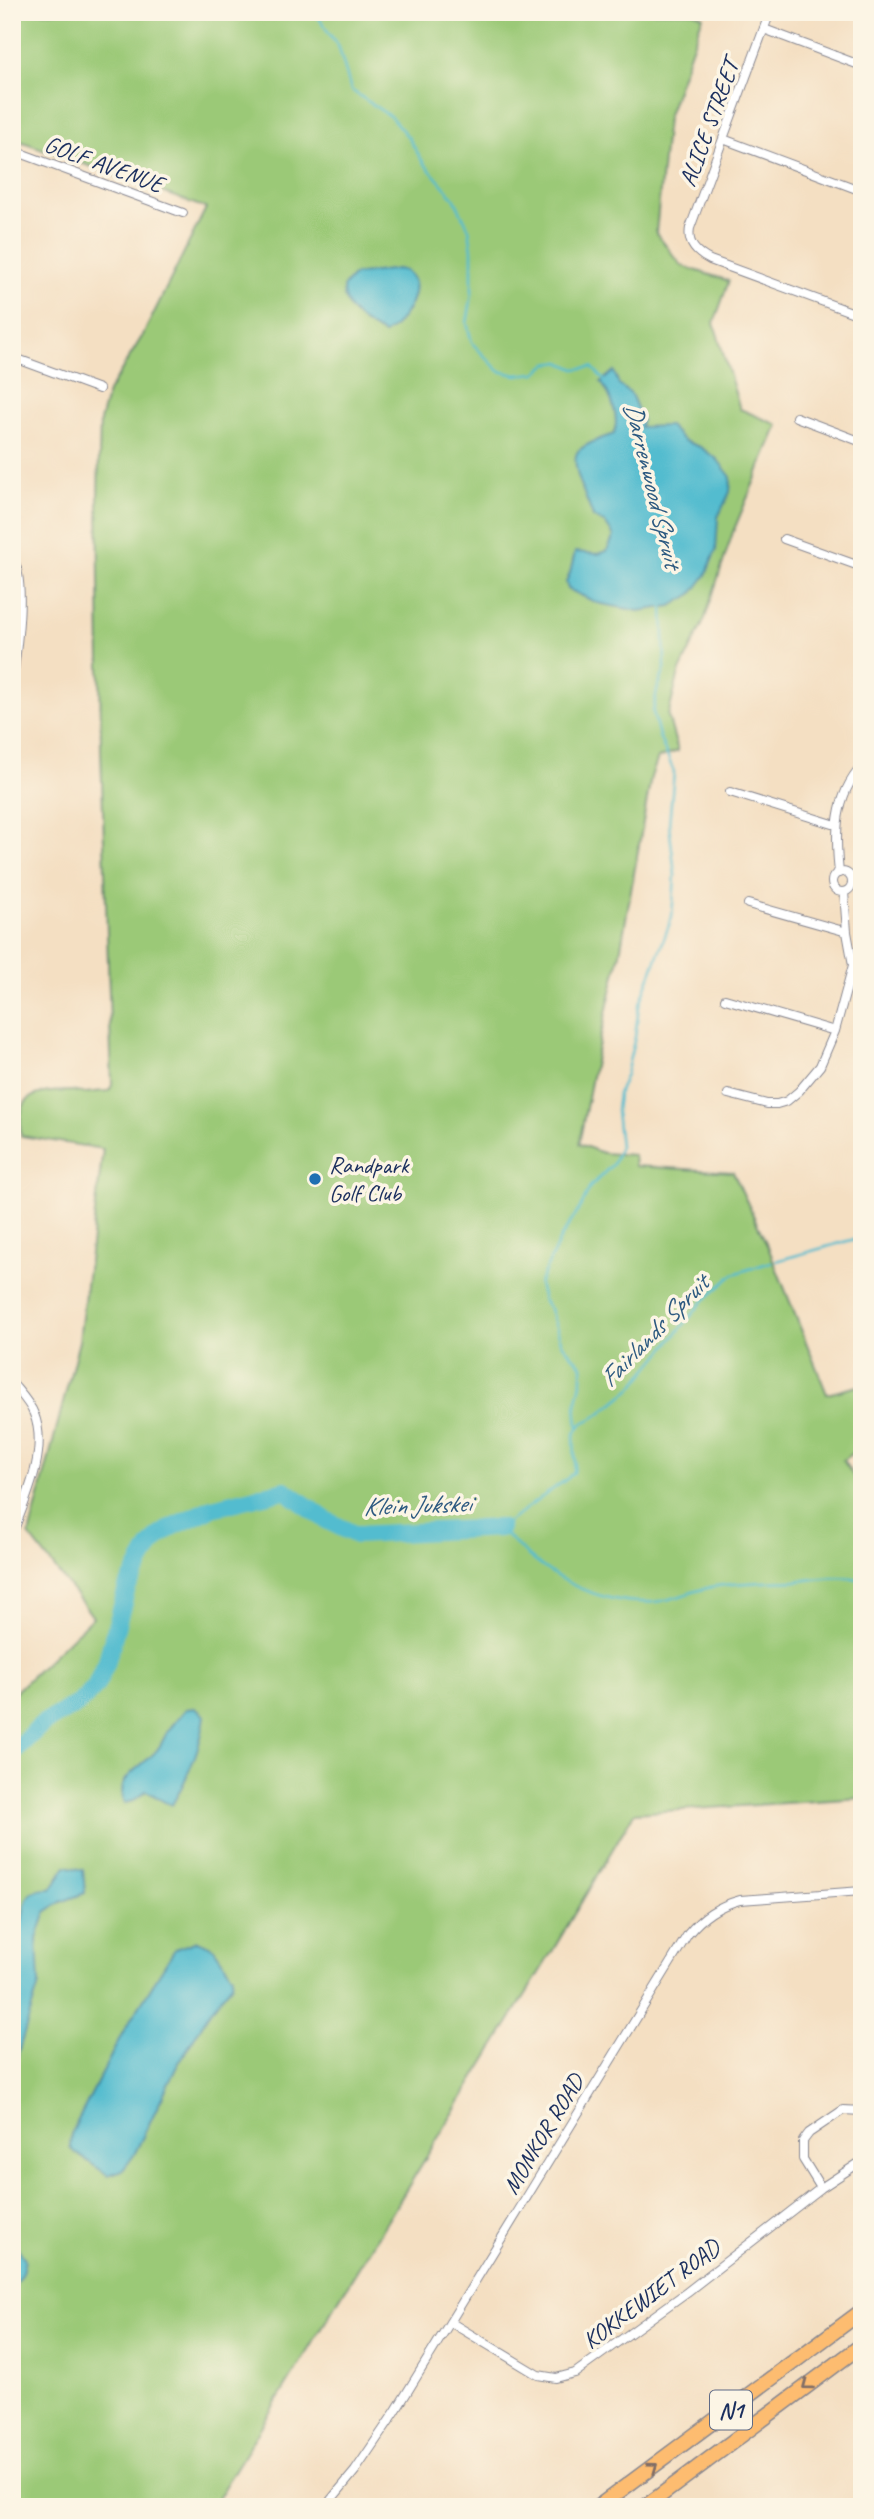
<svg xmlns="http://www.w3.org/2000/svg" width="874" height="2519" font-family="Caveat,sans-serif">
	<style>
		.green { fill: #9bc977; stroke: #5b7c6a; stroke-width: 2 }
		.water { fill: #52bccf; stroke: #367696; stroke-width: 2 }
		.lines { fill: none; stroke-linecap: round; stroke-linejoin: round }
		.stream { stroke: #52bccf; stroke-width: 2.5 }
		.river { stroke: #52bccf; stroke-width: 18 }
		.minor-casing { stroke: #888790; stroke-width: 10 }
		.motorway-casing { stroke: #888790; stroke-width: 17 }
		.minor { stroke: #fff; stroke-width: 8 }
		.motorway { stroke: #fdbc70; stroke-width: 14 }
		.oneway { stroke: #816e66 }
		.poi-dot { fill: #1f6fb2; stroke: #fcf5e5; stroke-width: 2.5 }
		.labels { text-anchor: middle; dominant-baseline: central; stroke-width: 7; stroke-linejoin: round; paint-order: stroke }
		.shield { fill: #fcf5e5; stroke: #5e6a86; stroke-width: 2 }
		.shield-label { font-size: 23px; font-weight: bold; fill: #1b2f5e }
		.street-label { font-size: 24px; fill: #1b2f5e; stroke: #fcf5e5 }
		.poi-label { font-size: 24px; fill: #1b2f5e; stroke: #fcf5e5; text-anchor: start }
		.water-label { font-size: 26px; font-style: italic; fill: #2c5980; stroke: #fcf5e5 }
	</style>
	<rect width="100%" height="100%" fill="#fcf5e5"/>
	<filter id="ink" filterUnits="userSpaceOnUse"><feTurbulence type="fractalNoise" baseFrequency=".0143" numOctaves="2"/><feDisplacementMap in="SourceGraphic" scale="14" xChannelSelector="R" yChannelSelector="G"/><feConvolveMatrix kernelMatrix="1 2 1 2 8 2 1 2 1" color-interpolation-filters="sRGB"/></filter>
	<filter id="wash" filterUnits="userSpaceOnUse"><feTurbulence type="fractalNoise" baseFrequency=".00686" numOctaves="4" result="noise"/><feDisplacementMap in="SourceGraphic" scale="28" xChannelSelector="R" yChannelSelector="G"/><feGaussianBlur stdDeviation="1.57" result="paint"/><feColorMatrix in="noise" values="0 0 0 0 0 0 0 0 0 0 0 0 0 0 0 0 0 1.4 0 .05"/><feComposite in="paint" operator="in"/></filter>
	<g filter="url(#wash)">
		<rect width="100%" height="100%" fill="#f4dfc2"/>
		<path class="green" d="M12,12H693L703,16L667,118L656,233L682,266L729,281L714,323L740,409L778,425L733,532L704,621L679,673L668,716L678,751L658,758L651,777L620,953L596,1056L579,1144L603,1153L634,1155L635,1166L733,1172L768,1247L827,1394L862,1385V1446L843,1460L862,1489V1798L634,1813L553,1950L212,2507H12V1695L93,1617L29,1535L79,1341L103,1149L21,1136C17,1094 32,1092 71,1091C74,1091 78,1093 82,1093C90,1093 100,1091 109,1091L112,1085L101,751L98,495L100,421L108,392L143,335L206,208L12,138Z"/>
		<path class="water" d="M397,269C401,270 405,270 408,273C427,288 400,327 384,334C365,325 342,310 343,287L354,275Z
			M614,371L619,385L631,394L642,420L640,427L669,426L684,441L700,447L717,459L731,477L730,492L718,517L716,550L706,575L692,594L671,606L639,611L597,603L568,589L566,582L570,573L575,552L598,554L607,551L614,536L606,524L593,517C589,503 567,461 579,450C589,442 602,438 614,434C620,417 611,396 601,382Z
			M195,1708L205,1716C201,1748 188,1777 172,1805C161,1802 156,1795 146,1791L133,1801L125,1803C112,1777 145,1766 157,1750C162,1744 164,1737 168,1731C174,1723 180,1716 186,1709Z
			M66,1866L83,1870L85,1893L61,1902L46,1912L37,1938L39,1984L12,2073V1937C33,1920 12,1887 51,1889Z
			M197,1941L213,1947L233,1976L232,1984L211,2010L177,2066L134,2155L123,2170L108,2175L74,2152L70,2147L71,2134L123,2032L175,1949Z
			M12,2245L17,2247L25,2259L22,2273L12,2290Z"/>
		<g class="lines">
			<path class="stream" d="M315,12L339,48L351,90L391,117L408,137L423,162L454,198L469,229L472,250V294L467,323L472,343L499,371L516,375L536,373L547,364L560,362L575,369L592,367L606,382
				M776,1261L862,1237
				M771,1262L734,1274L704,1300L632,1388L597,1416L581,1424L574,1435L575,1462L574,1472L568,1478L500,1528C540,1573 592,1605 654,1602C676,1600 695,1589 717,1586C743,1582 771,1582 797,1581C817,1579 843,1574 862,1580
				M578,1428L576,1405L582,1378V1366L562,1344L550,1309L543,1300L539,1284L560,1239L582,1205L590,1187L613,1164L620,1146L616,1111L618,1094L626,1074L635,1037L639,1006L672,917L675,875L669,824L674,772L659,736L653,712L657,690L665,669L663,607"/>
			<path class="river" d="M12,1753L43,1723L78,1704L95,1687L106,1664L127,1588L150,1547L160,1535L172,1527L212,1508L285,1490L326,1520L356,1535L500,1528"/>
		</g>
	</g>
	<g filter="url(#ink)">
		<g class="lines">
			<defs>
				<path id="minor" d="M770,12L690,228C687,244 696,253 710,260L862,316
					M764,29L862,66
					M723,139L862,191
					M12,150L183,213
					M12,357L99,389
					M796,417L862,442
					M784,539L862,567
					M12,557C28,580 15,658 12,687
					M730,792L836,825
					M832 882a10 10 0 1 1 20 0a10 10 0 1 1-20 0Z
					M839,873C835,834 834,797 862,766
					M748,904L847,932
					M725,999L835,1031
					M728,1094L767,1104H777L787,1101L799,1091L820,1066L835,1031L853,965L847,932L844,892
					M12,1383C20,1393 30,1403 34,1414C49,1451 25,1500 12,1535
					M821,2188L803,2159V2141L809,2133L843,2110L862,2111
					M450,2322L538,2375L556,2378L575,2373L687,2292L821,2188L862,2161
					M325,2507L355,2471L395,2412L688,1934C703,1916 718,1906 740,1900L862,1891"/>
				<path id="motorway" d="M598,2507L862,2311
					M645,2507L862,2345"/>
			</defs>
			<use href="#minor" class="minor-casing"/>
			<use href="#motorway" class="motorway-casing"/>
			<use href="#minor" class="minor"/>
			<use href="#motorway" class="motorway"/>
		</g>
		<defs><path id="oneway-chevron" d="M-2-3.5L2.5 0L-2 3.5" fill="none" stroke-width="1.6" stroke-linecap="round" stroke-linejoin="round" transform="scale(1.75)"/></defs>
		<g class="oneway">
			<use href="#oneway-chevron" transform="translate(807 2385) rotate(143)"/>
			<use href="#oneway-chevron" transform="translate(653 2467) rotate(-36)"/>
		</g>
	</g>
	<circle class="poi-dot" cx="315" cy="1179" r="7"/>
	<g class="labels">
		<rect class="shield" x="710" y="2390.5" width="42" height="39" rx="5"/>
		<g class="shield-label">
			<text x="731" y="2410">N1</text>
		</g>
		<g class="street-label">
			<text transform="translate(709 123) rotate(-70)">ALICE STREET</text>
			<text transform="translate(104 164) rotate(20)">GOLF AVENUE</text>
			<text transform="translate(543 2134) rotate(-59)">MONKOR ROAD</text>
			<text transform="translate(651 2294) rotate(-37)">KOKKEWIET ROAD</text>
		</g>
		<g class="poi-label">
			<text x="329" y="1165">Randpark<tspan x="329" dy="28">Golf Club</tspan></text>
		</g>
		<g class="water-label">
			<text transform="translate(653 485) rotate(76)">Darrenwood Spruit</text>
			<text transform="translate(654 1331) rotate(-46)">Fairlands Spruit</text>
			<text transform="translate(417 1505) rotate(-2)">Klein Jukskei</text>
		</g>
	</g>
	<rect width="874" height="2519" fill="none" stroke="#fcf5e5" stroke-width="42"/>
</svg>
